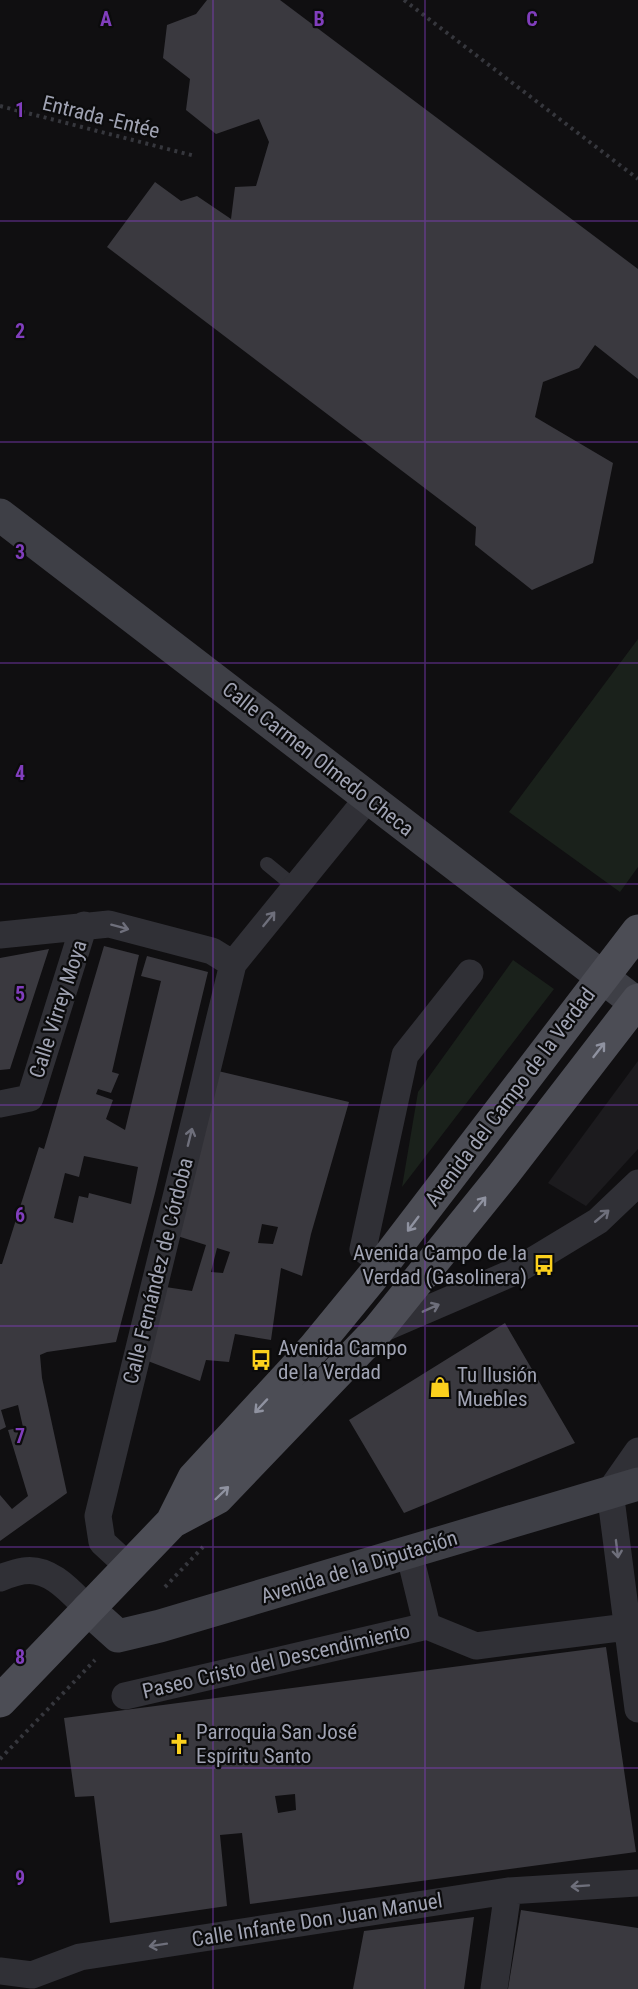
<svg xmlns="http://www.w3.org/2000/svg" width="638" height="1989" font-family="'Roboto Condensed',sans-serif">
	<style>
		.built { fill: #1c1b1e }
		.green { fill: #1a211b }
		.building { fill: #3a393f; fill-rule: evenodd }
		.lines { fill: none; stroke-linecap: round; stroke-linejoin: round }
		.path { stroke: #36373d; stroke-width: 4; stroke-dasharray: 3 4.5; stroke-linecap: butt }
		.lane { stroke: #303036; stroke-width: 14 }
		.street { stroke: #303036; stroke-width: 27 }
		.secondary { stroke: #3e3f46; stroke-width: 33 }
		.primary { stroke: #4c4d55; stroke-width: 33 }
		.oneway { stroke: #6e6f7b }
		.oneway2 { stroke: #8f92a0 }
		.grid { fill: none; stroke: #813ebd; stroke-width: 1.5; stroke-opacity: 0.55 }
		.labels { text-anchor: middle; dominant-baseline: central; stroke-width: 4.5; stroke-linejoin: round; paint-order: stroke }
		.street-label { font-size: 21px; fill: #a0a3b3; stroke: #0b0b0c }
		.poi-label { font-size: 21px; fill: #a0a3b3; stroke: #0b0b0c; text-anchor: start }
		.grid-label { font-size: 20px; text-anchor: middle; font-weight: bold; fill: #813ebd; stroke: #0b0b0c; stroke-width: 4.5; stroke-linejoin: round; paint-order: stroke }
	</style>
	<rect width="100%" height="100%" fill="#100f11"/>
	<path class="built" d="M638,1061V1149L586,1206L548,1183Z"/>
	<path class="green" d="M638,639V867L620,892L509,812Z
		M513,960L554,989L402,1187L418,1092Z"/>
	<path class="building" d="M207,0H280L638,269V379L595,345L579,368L543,382L535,417L613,463L593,563L532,590L475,545L476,527L107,247L155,182L181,201L197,196L231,219L235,187L256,186L269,142L259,119L216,134L186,110L190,79L163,58L167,25L196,14Z
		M104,946L139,955L112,1072L119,1074L111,1093L98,1089L96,1094L113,1100L106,1119L125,1130L161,981L141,976L147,956L208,972L155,1193L116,1342L47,1352L40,1355L42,1378L67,1493L0,1541V1495L12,1509L28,1496L8,1430L23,1427L18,1405L1,1410L6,1427L0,1430V1264H2L39,1147L44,1149ZM84,1156L138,1167L131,1204L89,1193L88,1198L79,1196L73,1223L54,1218L65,1173L79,1177Z
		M49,949L10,1069L0,1070V958Z
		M218,1071L349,1102L311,1234L302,1276L281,1268L271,1340L235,1334L229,1362L206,1360L200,1381L140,1358L159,1286L192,1291L206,1245L174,1235ZM262,1224L278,1227L273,1244L258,1243ZM217,1248L230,1252L223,1273L211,1272Z
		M505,1323L575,1443L404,1513L349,1420Z
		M606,1647L636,1852L250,1904L242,1833L220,1835L227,1906L110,1923L94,1796L75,1797L64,1718ZM295,1794L296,1810L278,1813L275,1796Z
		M521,1910L638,1928V1989H508Z
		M474,1917L464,1989H353L364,1931Z"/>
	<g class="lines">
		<path class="path" d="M404,0L638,179
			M0,106L195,156
			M165,1587L203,1547
			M0,1759L95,1660"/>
		<path class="lane" d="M267,864L295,887"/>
		<path class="street" d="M0,935L109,924L212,951L233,964
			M0,1104L30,1098L84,925
			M383,1264L363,1249L405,1055L470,973
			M377,1331L514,1272L598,1221L638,1183
			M638,1451L610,1491L638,1709
			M409,1552L427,1626
			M129,1567L102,1542L98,1516L233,964L368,798
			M0,1578C8,1575 16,1572 23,1571C50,1566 72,1593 88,1609
			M125,1696L427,1626L476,1646L627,1627
			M0,1971L32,1975L80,1957L508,1891L638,1883
			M494,1989L508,1891"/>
		<path class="secondary" d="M0,515L636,1003
			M88,1609L118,1636L160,1626L638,1484"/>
		<path class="primary" d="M172,1522L217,1498L377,1331L503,1175L638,1000
			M0,1701L172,1522L194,1478L314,1348L383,1264L638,931"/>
	</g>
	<defs><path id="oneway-shaft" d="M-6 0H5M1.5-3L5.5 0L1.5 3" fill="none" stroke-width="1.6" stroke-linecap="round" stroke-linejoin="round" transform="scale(1.5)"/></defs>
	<g class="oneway">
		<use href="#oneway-shaft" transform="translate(269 919) rotate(-51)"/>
		<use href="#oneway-shaft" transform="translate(120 927) rotate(15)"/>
		<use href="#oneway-shaft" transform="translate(190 1137) rotate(-76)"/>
		<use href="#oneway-shaft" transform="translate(602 1216) rotate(-40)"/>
		<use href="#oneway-shaft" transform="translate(431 1308) rotate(-24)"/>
		<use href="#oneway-shaft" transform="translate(617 1549) rotate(83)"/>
		<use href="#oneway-shaft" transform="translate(580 1886) rotate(176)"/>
		<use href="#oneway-shaft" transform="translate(158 1945) rotate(171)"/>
	</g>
	<g class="oneway2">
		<use href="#oneway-shaft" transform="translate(599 1050) rotate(-52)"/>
		<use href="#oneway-shaft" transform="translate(480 1204) rotate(-51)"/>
		<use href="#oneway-shaft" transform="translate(413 1224) rotate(127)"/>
		<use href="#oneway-shaft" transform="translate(261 1406) rotate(133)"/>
		<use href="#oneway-shaft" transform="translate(222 1493) rotate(-44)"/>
	</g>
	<path class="grid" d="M213,0V1989M425,0V1989M0,221H638M0,442H638M0,663H638M0,884H638M0,1105H638M0,1326H638M0,1547H638M0,1768H638"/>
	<defs>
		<symbol id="bus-bare" viewBox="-9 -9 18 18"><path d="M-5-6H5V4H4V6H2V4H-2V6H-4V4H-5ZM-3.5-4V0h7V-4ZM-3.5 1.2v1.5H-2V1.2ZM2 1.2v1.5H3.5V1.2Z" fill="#fbd01d" stroke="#0b0b0c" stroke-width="2.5" paint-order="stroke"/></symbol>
		<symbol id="shop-bare" viewBox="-9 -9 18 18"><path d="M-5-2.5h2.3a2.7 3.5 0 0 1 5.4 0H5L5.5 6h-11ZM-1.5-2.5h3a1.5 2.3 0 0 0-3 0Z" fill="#fbd01d" stroke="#0b0b0c" stroke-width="2.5" paint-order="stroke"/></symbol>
		<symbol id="church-bare" viewBox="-9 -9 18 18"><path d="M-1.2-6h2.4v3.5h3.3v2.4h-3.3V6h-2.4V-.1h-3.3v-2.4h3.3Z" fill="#fbd01d" stroke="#0b0b0c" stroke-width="2.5" paint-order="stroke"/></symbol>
	</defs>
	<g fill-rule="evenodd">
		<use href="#bus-bare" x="529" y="1250" width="30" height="30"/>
		<use href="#bus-bare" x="246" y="1345" width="30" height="30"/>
		<use href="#shop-bare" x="425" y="1372" width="30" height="30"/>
		<use href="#church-bare" x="164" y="1729" width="30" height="30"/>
	</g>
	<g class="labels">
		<g class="street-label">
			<text transform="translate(101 117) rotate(14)">Entrada -Entée</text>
			<text transform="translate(318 759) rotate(38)">Calle Carmen Olmedo Checa</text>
			<text transform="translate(58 1009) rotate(-72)">Calle Virrey Moya</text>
			<text transform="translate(510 1097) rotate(-53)">Avenida del Campo de la Verdad</text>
			<text transform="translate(158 1271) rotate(-76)">Calle Fernández de Córdoba</text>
			<text transform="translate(359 1567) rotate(-17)">Avenida de la Diputación</text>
			<text transform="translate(276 1661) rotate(-13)">Paseo Cristo del Descendimiento</text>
			<text transform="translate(317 1920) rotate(-9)">Calle Infante Don Juan Manuel</text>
		</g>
		<g class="poi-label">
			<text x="527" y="1253" text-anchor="end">Avenida Campo de la<tspan x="527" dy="24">Verdad (Gasolinera)</tspan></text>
			<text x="278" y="1348">Avenida Campo<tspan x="278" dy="24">de la Verdad</tspan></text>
			<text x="457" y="1375">Tu Ilusión<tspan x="457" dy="24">Muebles</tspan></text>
			<text x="196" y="1732">Parroquia San José<tspan x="196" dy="24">Espíritu Santo</tspan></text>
		</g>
	</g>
	<g class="grid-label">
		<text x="106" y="26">A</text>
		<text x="319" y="26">B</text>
		<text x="532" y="26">C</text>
		<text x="20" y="117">1</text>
		<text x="20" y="338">2</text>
		<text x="20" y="559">3</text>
		<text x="20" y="780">4</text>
		<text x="20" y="1001">5</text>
		<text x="20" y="1222">6</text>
		<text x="20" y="1443">7</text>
		<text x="20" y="1664">8</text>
		<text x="20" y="1885">9</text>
	</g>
</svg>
